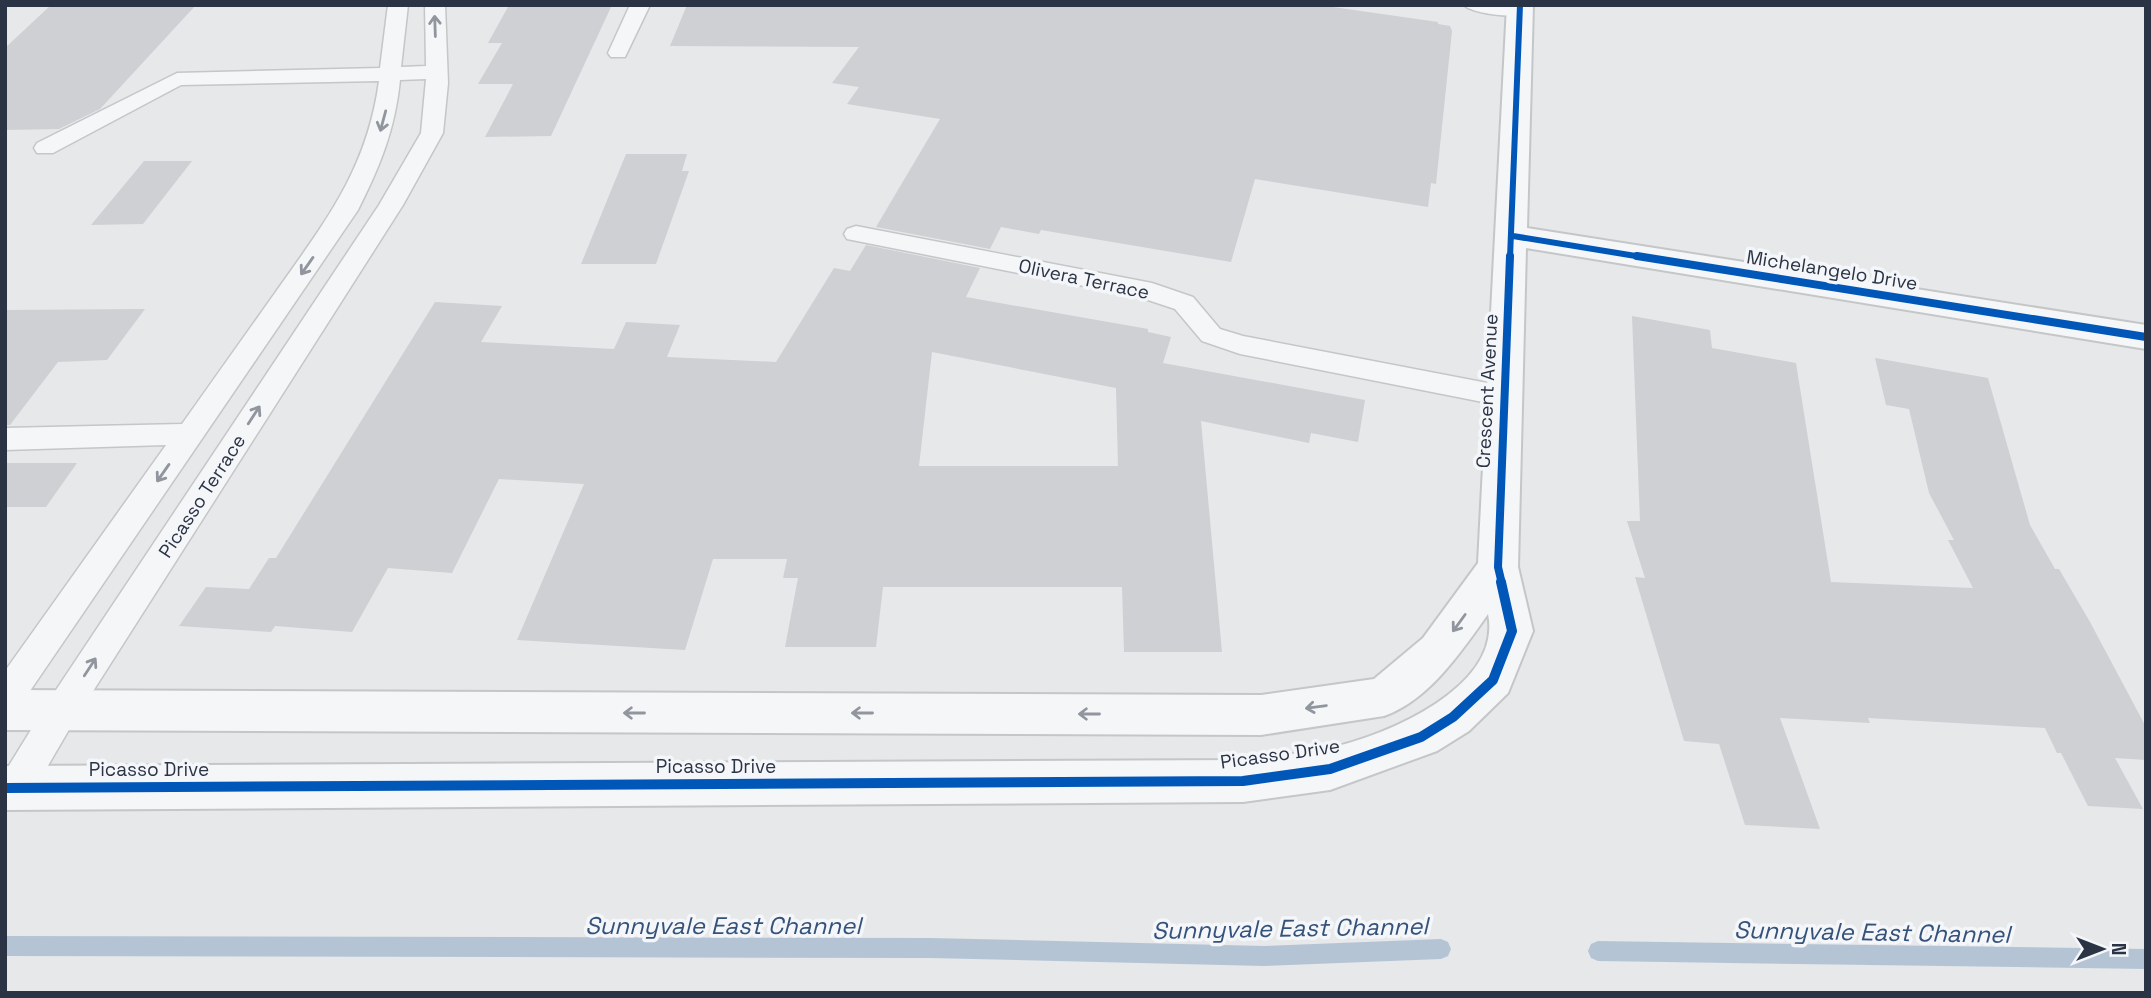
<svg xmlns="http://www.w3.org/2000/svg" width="2151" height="998" font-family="'Space Grotesk',sans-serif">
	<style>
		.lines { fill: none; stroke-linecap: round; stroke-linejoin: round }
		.stream { fill: #b4c4d5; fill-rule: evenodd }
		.building { fill: #ced0d3; fill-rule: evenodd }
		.service-casing { stroke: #c4c6c8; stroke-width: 3 }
		.minor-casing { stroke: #c4c6c8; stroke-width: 4 }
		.service { fill: #f5f6f7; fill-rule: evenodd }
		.minor { fill: #f5f6f7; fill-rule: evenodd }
		.cycleway-far2-casing { stroke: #f4f6f9; stroke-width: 10 }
		.cycleway-far1-casing { stroke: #f4f6f9; stroke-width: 12 }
		.cycleway-casing { stroke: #f4f6f9; stroke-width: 15 }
		.cycleway-far2 { stroke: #0057b8; stroke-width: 6 }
		.cycleway-far1 { stroke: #0057b8; stroke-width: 8 }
		.cycleway { stroke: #0057b8; stroke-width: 10 }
		.oneway { stroke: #90959e }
		.labels { text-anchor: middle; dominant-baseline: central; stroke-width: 7; stroke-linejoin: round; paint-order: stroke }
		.street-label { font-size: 19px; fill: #2b3445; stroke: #f4f6f9 }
		.near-water-label { font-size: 24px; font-style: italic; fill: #34527a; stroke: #f4f6f9 }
	</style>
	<rect width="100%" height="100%" fill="#e6e8ea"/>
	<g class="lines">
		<path class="stream" d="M5,936L930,938L1264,946L1441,939L1448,942L1451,949L1448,956L1441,959L1264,966L930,958L5,956Z
			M1598,941L2146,949V969L1598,961L1591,958L1588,951L1591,944Z"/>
	</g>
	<path class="building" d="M51,5H196L100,109L59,129L5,130V48Z
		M509,5H612L551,136L485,137L513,84H478L502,43H488Z
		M687,5H1319L1438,22V24L1450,26L1452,31L1436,184L1431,183L1428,207L1255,179L1231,262L1041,230L1039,234L1001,227L990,249L876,227L940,119L847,104L859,87L832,83L859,47L670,46Z
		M626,154H687L682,171H689L656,264H581Z
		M144,161H192L143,224L91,225Z
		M866,245L980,268L966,297L1148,329V332L1171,337L1163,363L1365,400L1358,442L1311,433L1309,443L1201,421L1222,652H1124L1122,587H883L876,647H785L798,578H783L787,559H713L685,650L517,640L584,484L499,479L452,573L388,568L352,632L275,626L271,632L179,626L206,587L249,589L269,558H276L435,302L502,306L481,342L614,349L626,322L680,325L667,357L776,362L834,268L850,271ZM932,352L1116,388L1118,466H919Z
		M145,309L107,360L58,362L10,425H5V310Z
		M1632,316L1710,330L1712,348L1796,363L1831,582L1973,588L1948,540H1954L1929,493L1909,409L1886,405L1875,358L1988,378L2030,525L2055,569H2059L2090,622L2146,727V760L2115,758L2143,809L2088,806L2061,753H2057L2045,728L1868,718L1870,723L1780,718L1820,829L1745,825L1719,744L1684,741L1635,577L1645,578L1627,521H1640Z
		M5,463H77L46,507H5Z"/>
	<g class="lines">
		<defs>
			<path id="service" d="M388,5H408L401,67L426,66L425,5H445L448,83L443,133L403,205L74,721L28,800L15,805L5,801V772L50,699L379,205L421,133L426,79L400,80C395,130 380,166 358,210L17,710L5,714V671L166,445L5,450V428L182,424C213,380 244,337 275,293C325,222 367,170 379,81L181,85L53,153H37L34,148L37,143L177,73L380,68Z
				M630,5H650L625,57H611L608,53Z
				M1464,5H1521L1530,11C1522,20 1472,14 1464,5Z
				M856,226L1152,283L1193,297L1220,329L1243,336L1503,386L1513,389L1517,396L1513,403L1503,406L1240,354L1202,341L1175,309L1139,297L847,239L844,234L847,229Z"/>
			<path id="minor" d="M1507,5H1533L1527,228L2146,325V349L1526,248L1518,567L1533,631L1508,693L1469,731L1437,751L1330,790L1243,802L5,810V766L1243,760C1271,756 1301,754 1329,748C1386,736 1503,687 1488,614C1461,652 1429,700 1384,716L1261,735L5,730V690L1261,695L1374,679L1423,638L1478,563Z"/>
		</defs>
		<use href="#service" class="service-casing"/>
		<use href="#minor" class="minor-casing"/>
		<use href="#service" class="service"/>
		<use href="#minor" class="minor"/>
		<defs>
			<path id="cycleway-far2" d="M1513,236L1648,258
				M1510,258L1520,5"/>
			<path id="cycleway-far1" d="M1637,256L2146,337
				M1502,584L1498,567L1510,256"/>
			<path id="cycleway" d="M5,788L1243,781L1330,769L1421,737L1453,717L1493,680L1512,631L1501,582"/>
		</defs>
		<use href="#cycleway-far2" class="cycleway-far2-casing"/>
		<use href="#cycleway-far1" class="cycleway-far1-casing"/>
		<use href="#cycleway" class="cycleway-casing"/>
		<use href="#cycleway-far2" class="cycleway-far2"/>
		<use href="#cycleway-far1" class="cycleway-far1"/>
		<use href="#cycleway" class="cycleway"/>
	</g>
	<defs><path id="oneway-shaft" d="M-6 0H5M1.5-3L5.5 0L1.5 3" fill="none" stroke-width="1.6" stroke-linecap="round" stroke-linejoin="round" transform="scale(1.75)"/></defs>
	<g class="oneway">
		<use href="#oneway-shaft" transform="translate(435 26) rotate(-92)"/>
		<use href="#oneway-shaft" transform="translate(383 121) rotate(105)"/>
		<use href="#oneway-shaft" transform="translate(307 266) rotate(125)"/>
		<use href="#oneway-shaft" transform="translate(254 415) rotate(-57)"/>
		<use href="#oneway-shaft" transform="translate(163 473) rotate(125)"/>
		<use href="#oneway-shaft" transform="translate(1459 623) rotate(126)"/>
		<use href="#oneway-shaft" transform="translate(90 667) rotate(-57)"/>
		<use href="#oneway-shaft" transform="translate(1316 707) rotate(172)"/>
		<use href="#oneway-shaft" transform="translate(634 713) rotate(-180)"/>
		<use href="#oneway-shaft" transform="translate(862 713) rotate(-180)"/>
		<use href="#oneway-shaft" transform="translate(1089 714) rotate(-180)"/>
	</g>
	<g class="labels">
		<g class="street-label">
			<text transform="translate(1832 270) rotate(9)">Michelangelo Drive</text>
			<text transform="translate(1084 279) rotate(12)">Olivera Terrace</text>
			<text transform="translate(1487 391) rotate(-87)">Crescent Avenue</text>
			<text transform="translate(202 496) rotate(-57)">Picasso Terrace</text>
			<text transform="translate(1280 754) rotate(-8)">Picasso Drive</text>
			<text x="716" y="766">Picasso Drive</text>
			<text x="149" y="769">Picasso Drive</text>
		</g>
		<g class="near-water-label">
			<text x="723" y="925">Sunnyvale East Channel</text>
			<text transform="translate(1290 928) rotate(-1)">Sunnyvale East Channel</text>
			<text transform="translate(1872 932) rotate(1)">Sunnyvale East Channel</text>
		</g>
	</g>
	<rect width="2151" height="998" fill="none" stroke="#2b3445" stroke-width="14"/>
	<g transform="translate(2102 949) rotate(90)" stroke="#f4f6f9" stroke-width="5" paint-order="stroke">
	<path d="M0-5L12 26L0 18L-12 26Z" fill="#2b3445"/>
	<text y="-10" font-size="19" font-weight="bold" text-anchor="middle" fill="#2b3445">N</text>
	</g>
</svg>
